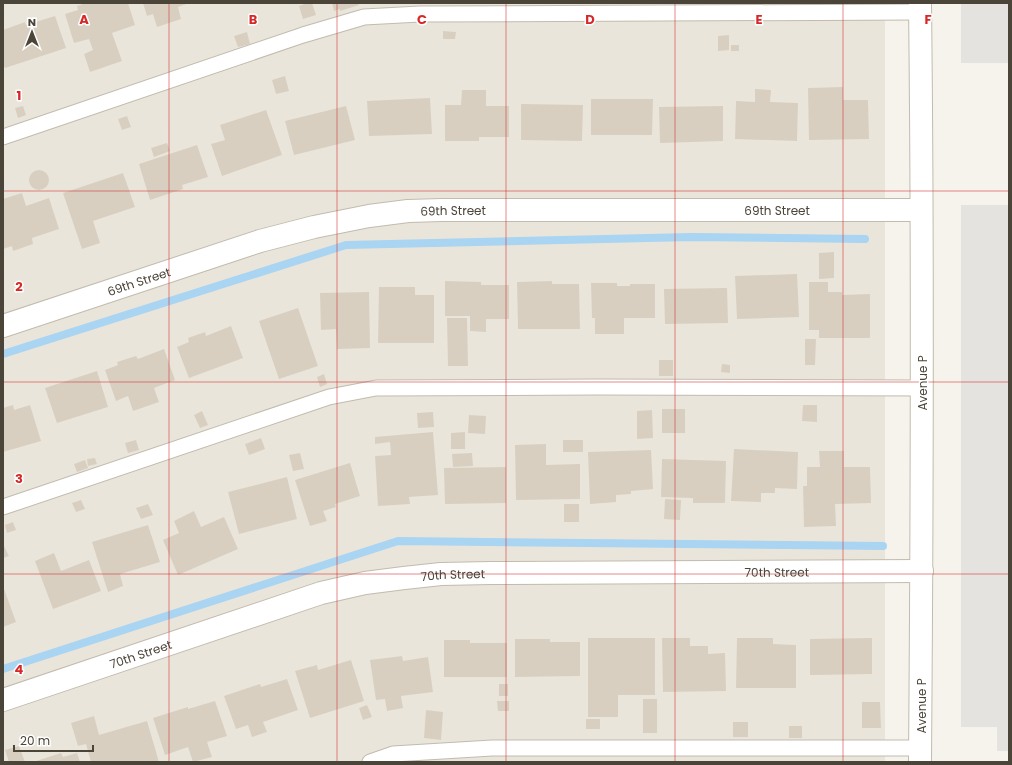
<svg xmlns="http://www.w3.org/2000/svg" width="1012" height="765" font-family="Poppins,sans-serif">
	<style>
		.residential { fill: #eae5da }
		.parking { fill: #e5e3e0 }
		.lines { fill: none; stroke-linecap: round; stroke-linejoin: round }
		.stream { stroke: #a9d4f2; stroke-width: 8 }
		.building { fill: #d8cfc1 }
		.service-casing { stroke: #c2bbae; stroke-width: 17 }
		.minor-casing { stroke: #c2bbae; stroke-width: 24 }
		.tertiary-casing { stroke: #c2bbae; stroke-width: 24 }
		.service { stroke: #fff; stroke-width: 15 }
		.minor { stroke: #fff; stroke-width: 22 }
		.tertiary { stroke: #fff; stroke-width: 22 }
		.grid { fill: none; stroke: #d62828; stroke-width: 1; stroke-opacity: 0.55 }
		.labels { text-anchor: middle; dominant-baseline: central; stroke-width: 3; stroke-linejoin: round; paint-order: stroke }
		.street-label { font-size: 12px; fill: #4b4439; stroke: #fff }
		.grid-label { font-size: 13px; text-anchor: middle; font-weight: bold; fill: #d62828; stroke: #fff; stroke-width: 3; stroke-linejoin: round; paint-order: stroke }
	</style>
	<rect width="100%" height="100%" fill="#f6f3ec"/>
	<path class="residential" d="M3,3H885V762H3Z"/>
	<path class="parking" d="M961,3H1009V63H961Z
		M961,205H1009V751H997V727H961Z"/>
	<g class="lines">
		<path class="stream" d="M3,354L346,245L691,237L865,239
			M3,669L398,541L883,546"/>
	</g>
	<path class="building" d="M86,3H128L135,25L112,33L122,61L90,72L84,54L93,50L89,39L74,43L65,14L78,10L77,6Z
		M143,3H189L178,7L181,19L157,27L153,14L147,16Z
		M307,3H312L316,15L303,19L299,6Z
		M332,3H358L359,5L340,11V9L334,11Z
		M55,16L66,48L5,68L3,64V30L25,22L26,25Z
		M443,31L456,32L455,39H443Z
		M247,32L250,44L238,47L234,36Z
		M729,35V50L718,51V36Z
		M731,45H739V51H731Z
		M285,76L289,91L276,94L272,80Z
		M843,87V100H868L869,139L809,140L808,88Z
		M755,89L771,90L770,102L798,103L797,141L735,139L736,101L755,102Z
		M462,90H486V106H509V137H479V141H445V105H461Z
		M430,98L432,134L369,136L367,101Z
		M591,99H653L652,135H591Z
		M521,104L583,105L582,141L521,140Z
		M23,106L26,115L18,118L15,108Z
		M346,106L355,140L294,155L285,121Z
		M723,106V141L660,143L659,107Z
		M266,110L282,155L222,176L211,144L225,140L220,125Z
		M127,116L131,127L122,130L118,119Z
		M167,143L170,151L154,157L151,148Z
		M197,145L208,177L182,185L183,189L150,200L139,164Z
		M29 180a10 10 0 1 1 20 0a10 10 0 1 1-20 0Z
		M123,173L135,207L93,221L100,243L82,249L63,193Z
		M22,193L26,206L49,198L59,229L32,238L33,244L13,251L12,246L3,249V214H4L3,211V199Z
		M834,252V278L819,279V253Z
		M797,274L799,317L737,319L735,276Z
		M445,281L481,282V285H509V319H486V332L470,331V316H445Z
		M552,281V284H579L580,329H518L517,282Z
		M809,282H828V292H842V295L870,294V338H819V330H809Z
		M591,283H617V286H630V284H655V318H624V334H595V318H592Z
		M379,287H415V295H434V343H378Z
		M727,288L728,323L665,324L664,289Z
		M369,292L370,348L337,349L336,329L321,330L320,293Z
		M298,308L318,366L279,379L259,321Z
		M447,318H467L468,366H448Z
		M231,326L243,358L189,378L177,347L189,342L188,338L205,332L206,336Z
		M805,339H816L815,365H805Z
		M164,349L175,380L154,388L159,402L133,411L128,396L116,401L105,370L118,365L117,362L136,356L138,359Z
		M659,360H673V376H659Z
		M722,364L730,365V373L721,372Z
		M97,371L108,407L57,423L45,388Z
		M324,374L327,384L320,387L317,377Z
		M13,405L14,410L30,405L41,441L3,452V408Z
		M803,405H817V422L802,421Z
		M662,409H685V433H662Z
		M652,410L653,438L637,439V411Z
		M202,411L208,425L200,428L194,415Z
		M433,412L434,427L418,428L417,413Z
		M469,415L486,416L485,434L468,433Z
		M433,432L438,495L409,497L410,504L378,506L375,456L391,455L390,442L375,444V437Z
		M465,432V449H451V433Z
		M261,438L265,449L249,455L245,444Z
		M136,440L139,450L128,453L125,443Z
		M563,440H583V452H563Z
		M546,444V465L580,464V499L516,500L515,445Z
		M734,449L798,452L797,489L775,488V493H761V502L731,501Z
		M651,450L653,489L631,491V494L616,495V502L590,504L588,452Z
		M819,451H844V467H870L871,503L835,504L836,526L804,527L803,486H807V467H820Z
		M300,453L304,469L293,471L289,455Z
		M472,453L473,466L453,467L452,454Z
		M95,458L97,464L88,466L87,459Z
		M662,459L726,461L725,503H693V498L661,497Z
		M85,460L88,468L77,472L74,464Z
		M350,463L360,496L335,504L336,507L323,511L327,521L310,526L295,480Z
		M506,467V503L445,504L444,468Z
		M287,477L297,519L239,534L228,492Z
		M665,499L681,500L680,520L664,519Z
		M81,500L85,509L76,512L72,503Z
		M148,504L153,515L141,519L136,508Z
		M564,504H579V522H564Z
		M194,511L201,527L224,517L238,549L178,575L163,540L179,533L174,521Z
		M13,522L16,530L7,533L5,525Z
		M148,525L160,562L120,574L123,586L108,592L92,542Z
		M3,546H4L9,556L3,558Z
		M54,553L61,571L89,560L101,591L53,609L35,561Z
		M3,586L16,622L3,627Z
		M588,638H655V695H618V717H588Z
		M662,638H690V646H708V654L725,653L726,691L663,692Z
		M737,638H773V644L796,645V688H736Z
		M872,638V674L810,675V639Z
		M515,639H550V642H580V676L515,677Z
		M444,640H470V643H507V677H444Z
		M402,656L403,661L428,657L433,692L401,696L403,708L387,711L385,699L376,700L370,660Z
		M351,660L364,701L310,718L295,671L317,665L318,670Z
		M287,679L298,710L263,722L267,732L252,737L248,725L236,729L224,696L260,684L261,687Z
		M499,684H508V696H499Z
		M643,699H657V733H643Z
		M215,701L227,736L207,742L212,757L193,762L188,747L165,755L153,718L188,707V709Z
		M497,701H509V711H498Z
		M862,702H880L881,728H862Z
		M367,705L372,717L363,720L359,708Z
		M426,710L443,712L441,740L424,738Z
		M94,716L99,735L147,721L159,762H91L86,744L78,746L71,723Z
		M586,719H600V729H586Z
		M733,722H748V737H733Z
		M789,726H802V738H789Z
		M19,746L25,762H9L5,750Z
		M61,753L63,757L77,753L80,762H33Z"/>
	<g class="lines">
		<defs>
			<path id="service" d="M3,137L303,35L364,17L420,14L920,12
				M3,507L329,397L376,388L596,387L922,388
				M370,762L393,754L492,748H920"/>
			<g id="minor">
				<path id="s1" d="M3,326L260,241L314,227L369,216L408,211L442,210H921"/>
				<path id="s2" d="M3,700L321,593L365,583L404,578L441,574L491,573L922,571"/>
			</g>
			<path id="tertiary" d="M920,3C923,256 922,509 920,762"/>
		</defs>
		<use href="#service" class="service-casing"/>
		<use href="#minor" class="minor-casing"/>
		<use href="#tertiary" class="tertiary-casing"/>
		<use href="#service" class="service"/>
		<use href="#minor" class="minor"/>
		<use href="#tertiary" class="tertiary"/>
	</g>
	<path class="grid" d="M169,3V762M337,3V762M506,3V762M675,3V762M843,3V762M3,191H1009M3,382H1009M3,574H1009"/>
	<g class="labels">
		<g class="street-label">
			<text stroke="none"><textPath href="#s1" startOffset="791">69th Street</textPath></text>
			<text stroke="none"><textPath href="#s1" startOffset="467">69th Street</textPath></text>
			<text stroke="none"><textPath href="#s1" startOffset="143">69th Street</textPath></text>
			<text transform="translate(922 383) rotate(-90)">Avenue P</text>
			<text stroke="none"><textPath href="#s2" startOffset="793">70th Street</textPath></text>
			<text stroke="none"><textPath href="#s2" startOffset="469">70th Street</textPath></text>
			<text stroke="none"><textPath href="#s2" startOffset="145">70th Street</textPath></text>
			<text transform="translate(921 706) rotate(-90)">Avenue P</text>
		</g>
	</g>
	<g class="grid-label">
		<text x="84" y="24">A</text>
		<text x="253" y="24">B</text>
		<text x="422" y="24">C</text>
		<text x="590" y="24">D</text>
		<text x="759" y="24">E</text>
		<text x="928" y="24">F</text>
		<text x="19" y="100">1</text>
		<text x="19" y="291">2</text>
		<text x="19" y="483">3</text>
		<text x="19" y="674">4</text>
	</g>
	<rect width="1012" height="765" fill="none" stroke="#4b4439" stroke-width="8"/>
	<g transform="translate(32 32)" stroke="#ffffff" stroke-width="3" paint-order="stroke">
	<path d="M0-3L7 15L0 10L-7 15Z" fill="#4b4439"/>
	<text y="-6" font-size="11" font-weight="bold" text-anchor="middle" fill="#4b4439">N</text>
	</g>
	<path d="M14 745v6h79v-6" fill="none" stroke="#4b4439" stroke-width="2"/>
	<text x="20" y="745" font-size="12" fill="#4b4439" stroke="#ffffff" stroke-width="3" paint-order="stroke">20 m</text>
</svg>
